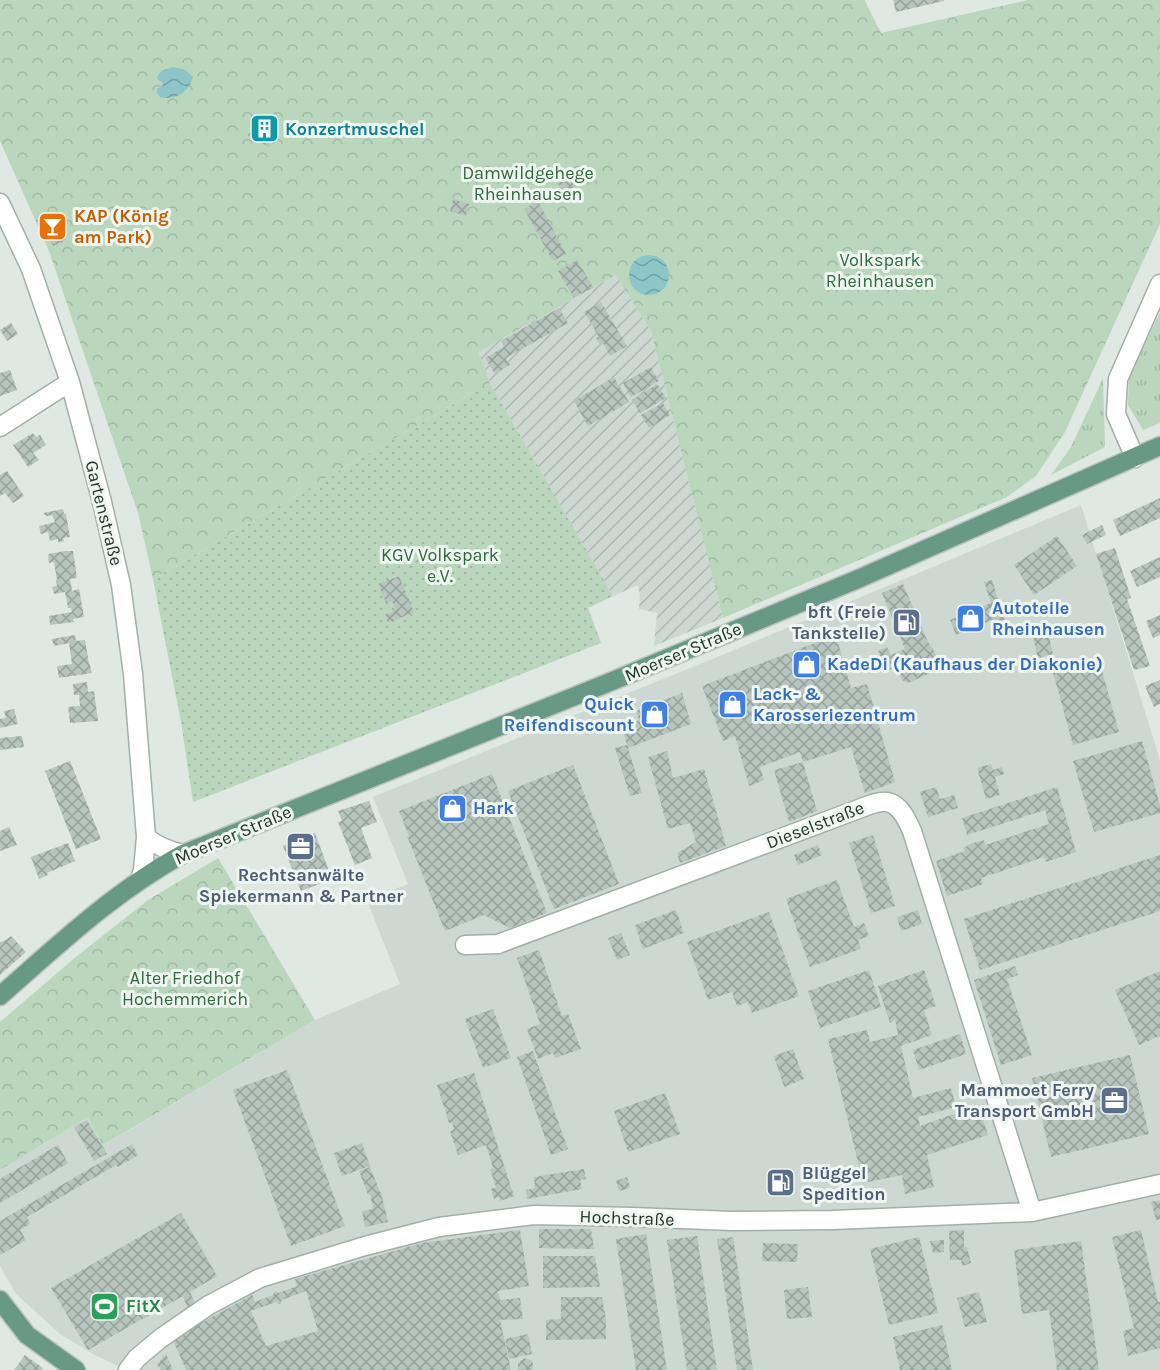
<svg xmlns="http://www.w3.org/2000/svg" width="1160" height="1370" font-family="Karla,sans-serif">
	<style>
		.built { fill: #cdd8d2 }
		.industrial { fill: url(#industrial-furrows) }
		.grass { fill: url(#grass-tufts) }
		.forest { fill: url(#forest-crowns) }
		.garden { fill: url(#garden-dots) }
		.water { fill: url(#water-waves) }
		.building { fill: url(#building-cross-hatch); fill-rule: evenodd }
		.lines { fill: none; stroke-linecap: round; stroke-linejoin: round }
		.minor-casing { stroke: #a3afa9; stroke-width: 21 }
		.major-casing { stroke: #bdc3c0; stroke-width: 21 }
		.minor { stroke: #fff; stroke-width: 18 }
		.major { stroke: #689986; stroke-width: 18 }
		.labels { text-anchor: middle; dominant-baseline: central; stroke-width: 6; stroke-linejoin: round; paint-order: stroke }
		.culture-label { font-size: 18px; font-weight: bold; fill: #0d838f; stroke: #eff5f1; text-anchor: start }
		.park-label { font-size: 18px; fill: #316840; stroke: #eff5f1 }
		.food-label { font-size: 18px; font-weight: bold; fill: #c56008; stroke: #eff5f1; text-anchor: start }
		.street-label { font-size: 18px; fill: #22362e; stroke: #eff5f1 }
		.shop-label { font-size: 18px; font-weight: bold; fill: #366cbe; stroke: #eff5f1; text-anchor: start }
		.service-label { font-size: 18px; font-weight: bold; fill: #4e5e75; stroke: #eff5f1; text-anchor: end }
		.leisure-label { font-size: 18px; font-weight: bold; fill: #27864d; stroke: #eff5f1; text-anchor: start }
	</style>
	<defs>
		<pattern id="industrial-furrows" width="10" height="10" patternUnits="userSpaceOnUse" patternTransform="scale(1.5)"><rect width="10" height="10" fill="#cdd8d2"/><path d="M-1 1l2-2M0 10L10 0M9 11l2-2" fill="none" stroke="#b0bab5"/></pattern>
		<pattern id="grass-tufts" width="24" height="20" patternUnits="userSpaceOnUse" patternTransform="scale(1.5)"><rect width="24" height="20" fill="#bad7be"/><path d="M3 7l-1-3M5 7V3M7 7l1-3M15 17l-1-3M17 17v-4M19 17l1-3" fill="none" stroke="#a0b9a4"/></pattern>
		<pattern id="forest-crowns" width="20" height="18" patternUnits="userSpaceOnUse" patternTransform="scale(1.5)"><rect width="20" height="18" fill="#bad7be"/><path d="M2 6a3 3 0 1 1 6 0M12 15a3 3 0 1 1 6 0" fill="none" stroke="#a0b9a4"/></pattern>
		<pattern id="garden-dots" width="8" height="8" patternUnits="userSpaceOnUse" patternTransform="scale(1.5)"><rect width="8" height="8" fill="#bad7be"/><path d="M2 2h.1M6 6h.1" fill="none" stroke="#a0b9a4" stroke-width="1.8" stroke-linecap="round"/></pattern>
		<pattern id="water-waves" width="16" height="10" patternUnits="userSpaceOnUse" patternTransform="scale(1.5)"><rect width="16" height="10" fill="#8cc6c8"/><path d="M0 5q4-4 8 0t8 0" fill="none" stroke="#72a2a3"/></pattern>
		<pattern id="building-cross-hatch" width="8" height="8" patternUnits="userSpaceOnUse" patternTransform="scale(1.5)"><rect width="8" height="8" fill="#b8c5be"/><path d="M0 0l8 8M0 8l8-8" fill="none" stroke="#95a19b"/></pattern>
	</defs>
	<rect width="100%" height="100%" fill="#dfe8e3"/>
	<path class="built" d="M1081,505L1160,760V1370H126L93,1354L60,1334L16,1294L0,1266V1170L88,1117L104,1145L315,1020L400,984L367,900L408,884L373,797L732,651Z"/>
	<path class="industrial" d="M616,275L651,331L723,618L654,646L657,613L639,609L640,596L638,585L613,596L490,383L477,352Z"/>
	<path class="grass" d="M1160,313V423L1143,430L1128,405L1129,373Z
		M1103,378L1105,447L1051,475L1071,447Z"/>
	<path class="forest" d="M0,0H865L866,3L881,33L1028,0H1160V224L1065,432L1036,476L1007,497L723,618L651,331L616,275L478,352L490,383L153,579L138,513L49,251L0,141Z
		M218,858L315,1020L103,1145L88,1117L0,1170V1022L77,956L148,900Z"/>
	<path class="garden" d="M490,383L613,596L588,608L601,643L193,802L181,722L153,579Z"/>
	<path class="water" d="M174,67C182,69 187,70 193,77C189,92 175,101 160,97L157,93V89L163,85L162,82L158,80L157,77C160,70 167,69 174,67Z
		M629 275a20 20 0 1 1 40 0a20 20 0 1 1-40 0Z"/>
	<path class="building" d="M893,0H944V1L896,12Z
		M266,117L276,123L269,147L247,135Z
		M571,171L579,184L564,193L556,180Z
		M453,199L469,204L466,216L450,211Z
		M538,201L566,254L553,261L524,209Z
		M56,217L62,220L64,226L61,232L65,241L53,246L46,229V225L49,219Z
		M577,260L593,287L574,298L558,271Z
		M601,302L627,346L610,356L603,343L600,345L596,338L599,337L584,312Z
		M559,308L568,323L506,358L510,365L495,374L485,358L504,347L501,341Z
		M11,323L18,334L7,341L0,330Z
		M651,367L659,381L631,397L623,383Z
		M10,370L17,390L0,396V373Z
		M614,377L629,402L588,426L574,401Z
		M657,384L666,398L640,413L632,400Z
		M663,403L670,415L649,428L641,415Z
		M33,433L36,437L40,435L46,445L33,453L39,460L28,467L13,445Z
		M7,471L24,496L13,503L5,493L0,496V475Z
		M1160,498V518L1120,536L1113,520Z
		M63,509L64,514H66L70,537L63,538L64,541L58,542V539L50,541L48,532L41,534L39,526L55,522L52,515L46,516L43,513Z
		M1102,525L1106,535L1087,544L1082,535Z
		M1057,536L1077,566L1034,595L1014,565Z
		M1115,548L1131,598L1127,599L1150,666L1134,670L1096,554Z
		M65,551H73L77,578L70,579L71,584L72,591L79,589L84,617L73,619L74,622L50,625L49,616L72,612L71,608H68L65,592L54,594L52,587L57,586L56,581L57,580L54,562L49,563L48,554Z
		M1160,557V577L1137,587L1130,571Z
		M399,576L414,612L388,623L385,615L396,610L392,601L386,603L378,584Z
		M992,580L1007,628L997,631L994,619L956,635L950,620L991,603L984,582Z
		M903,584L928,642L933,649L940,663L937,670L908,683L902,680L896,667L887,671L878,651L887,647L891,655L905,649L882,593Z
		M1160,615V635L1153,638L1146,621Z
		M1047,629L1053,654L1038,658L1032,633Z
		M75,635L76,641L85,640L89,664L90,665L92,673L59,678L57,666L72,664L69,643L54,646L52,639Z
		M833,637L837,639L851,688L867,684L895,782L865,793L851,747L803,762L800,752L760,767L764,780L749,786L735,736L723,741L702,686L820,641Z
		M1098,656L1119,732L1073,745L1052,669Z
		M1160,680V704L1154,707L1145,686Z
		M87,682L88,692L94,691L98,721L70,723L68,707L80,706L79,695H74L73,684Z
		M682,693L691,724L628,748L642,793L630,796L615,748L627,745L622,727L639,720L636,711Z
		M14,709L18,724L0,728V719L6,718L4,711Z
		M22,736L24,747L0,750V738Z
		M1142,741L1160,805V813L1094,832L1073,761Z
		M667,751L673,778L704,769L726,846L680,863L677,853L696,842L690,823L668,829L648,757Z
		M70,761L101,839L76,849L45,771Z
		M803,762L817,811L789,822L774,770Z
		M991,764L993,770L1002,767L1004,774L995,777L1000,795L986,799L977,768Z
		M573,765L619,884L554,909L508,791Z
		M492,774L547,913L510,928L484,915L445,931L407,836H409L399,811Z
		M936,787L940,799L954,795L958,808L928,817L920,792Z
		M1057,787L1076,852L1046,862L1044,857L981,878L983,884L947,896L936,861L965,851L964,848L970,844L984,840L985,845L1049,824L1045,810L967,835L962,818Z
		M369,801L377,822L361,828L372,858L355,865L338,822L342,821L338,811Z
		M9,827L17,845L0,851V831Z
		M315,833L332,879L301,891L283,846Z
		M873,835L895,906L871,913L849,843Z
		M68,843L75,861L47,873L48,875L39,879L31,857Z
		M818,845L822,855L798,865L794,855Z
		M1160,855V911L980,970L964,919Z
		M837,880L854,927L864,923L869,936L858,940L861,949L810,967L786,899Z
		M676,910L684,933L643,949L635,925Z
		M918,910L922,924L901,931L897,917Z
		M769,912L799,996L752,1013L748,1002L737,1006L732,992L708,1000L687,942Z
		M621,933L630,955L617,960L608,938Z
		M11,936L26,952L0,975V942L4,941Z
		M539,950L562,1016L568,1014L581,1049L555,1058L553,1053L538,1059L527,1029L540,1024L517,958Z
		M1015,966L1018,975L1007,979L1032,1055L1001,1065L974,980Z
		M869,970L881,1007L820,1028L808,991Z
		M924,970L936,1006L924,1010L932,1035L901,1046L913,1098L951,1088L956,1107L918,1117L920,1126L965,1110L968,1117L981,1113L988,1135L927,1155L934,1187L905,1194L902,1175L863,1183L828,1039L867,1030L870,1042L898,1035L895,1020L890,1023L878,986Z
		M1160,971V1036L1139,1045L1115,990Z
		M493,1009L511,1058L483,1068L465,1019Z
		M960,1034L966,1054L919,1070L913,1050Z
		M793,1049L804,1079L784,1087L774,1056Z
		M533,1051L568,1149L551,1155L517,1057Z
		M1130,1055L1149,1134L1051,1157L1032,1078Z
		M287,1070L345,1226L291,1246L233,1090Z
		M474,1073L514,1196L500,1201L499,1197L494,1199L491,1189L496,1187L490,1169L493,1168L486,1145L458,1155L450,1131L454,1129L452,1122L449,1123L437,1085Z
		M665,1093L680,1134L628,1152L614,1111Z
		M87,1120L107,1154L94,1161L74,1127Z
		M362,1143L370,1166L342,1176L334,1153Z
		M132,1144L138,1155L118,1167L116,1165L27,1217L30,1224L20,1230L26,1240L0,1255V1221Z
		M58,1145L68,1163L0,1203V1179Z
		M370,1167L380,1192H381L388,1222L365,1227L362,1211L373,1209L370,1194L368,1195L359,1171Z
		M584,1169L586,1179L580,1180L582,1189L527,1199L526,1190L535,1188L534,1177Z
		M768,1175H794V1191H768Z
		M627,1177L630,1188L619,1191L616,1181Z
		M1160,1200V1219L1156,1220L1151,1202Z
		M181,1213L217,1276L190,1292L203,1322L252,1295L255,1302L273,1295L275,1291L279,1293L297,1286L295,1279L422,1243L520,1230L529,1286L498,1291L500,1300L520,1298L523,1319L500,1320L511,1370H186L173,1340L195,1327L183,1296L88,1350L51,1288ZM306,1291L318,1331L266,1346L251,1311L276,1302L278,1304H280L282,1300Z
		M539,1229H591L594,1249L539,1248Z
		M964,1230V1247H967L971,1263L962,1266L961,1260H950L949,1231Z
		M1141,1230L1158,1302H1160V1348L1128,1356L1123,1331L1134,1328L1112,1237Z
		M646,1234L667,1370H636L616,1239Z
		M697,1236L717,1370H687L667,1240Z
		M733,1237L753,1370H737L717,1239Z
		M919,1237L938,1313L889,1325L870,1249Z
		M944,1240V1252L933,1253L930,1241Z
		M1081,1241L1099,1370H1057L1049,1310L1022,1314L1014,1250Z
		M763,1243L798,1244L797,1262L762,1261Z
		M543,1256H595L600,1287L543,1288Z
		M808,1287L812,1317L787,1319L784,1290Z
		M979,1292L987,1322L965,1327L957,1298Z
		M561,1297H602L606,1319V1339L546,1340V1320L561,1319Z
		M942,1325L952,1370H900L893,1337Z
		M528,1334L532,1354L509,1359L505,1339Z
		M25,1355L43,1368L42,1370H14Z
		M166,1355L167,1356L173,1370H160L157,1364L163,1358V1356Z
		M524,1358L531,1360L533,1363V1370H518V1363Z"/>
	<g class="lines">
		<defs>
			<path id="minor" d="M0,203L31,269L70,382L102,502L121,585L133,674L146,837L143,870L140,880
				M0,427L70,382
				M1135,458L1116,414L1118,379L1160,284
				M146,837C158,847 169,851 183,854
				M465,945L498,944L872,804C876,803 883,801 887,802C900,804 907,820 912,831L1032,1212
				M128,1370L137,1358L161,1338L209,1305L260,1278L365,1246L439,1227L534,1215L633,1217L732,1221L832,1220L1032,1212L1160,1184"/>
			<path id="major" d="M0,996C58,945 115,891 183,854L610,682L858,579L1160,446
				M0,1300L27,1335L76,1370"/>
		</defs>
		<use href="#minor" class="minor-casing"/>
		<use href="#major" class="major-casing"/>
		<use href="#minor" class="minor"/>
		<use href="#major" class="major"/>
	</g>
	<defs>
		<symbol id="building-square" viewBox="-11 -11 22 22"><rect x="-9" y="-9" width="18" height="18" rx="4" fill="#0f9aa8" stroke="#eff5f1"/><path d="M-4-6H4V6H1V3H-1V6H-4ZM-2.5-4.3h1.7v1.8h-1.7ZM.8-4.3h1.7v1.8H.8ZM-2.5-1h1.7V.8h-1.7ZM.8-1h1.7V.8H.8Z" fill="#fff"/></symbol>
		<symbol id="bar-square" viewBox="-11 -11 22 22"><rect x="-9" y="-9" width="18" height="18" rx="4" fill="#e8710a" stroke="#eff5f1"/><path d="M-6-5H6L.8 .8V4.5H3.5V6h-7V4.5H-.8V.8Z" fill="#fff"/></symbol>
		<symbol id="shop-square" viewBox="-11 -11 22 22"><rect x="-9" y="-9" width="18" height="18" rx="4" fill="#3f7fe0" stroke="#eff5f1"/><path d="M-5-2.5h2.3a2.7 3.5 0 0 1 5.4 0H5L5.5 6h-11ZM-1.5-2.5h3a1.5 2.3 0 0 0-3 0Z" fill="#fff"/></symbol>
		<symbol id="fuel-square" viewBox="-11 -11 22 22"><rect x="-9" y="-9" width="18" height="18" rx="4" fill="#5c6f8a" stroke="#eff5f1"/><path d="M-5.5-6h7V0h2V4h1.3V-2.5L3-4.5l.8-.8L6-3V5H2.5V1h-1V6h-7ZM-4.2-4.7v3.2H.2V-4.7Z" fill="#fff"/></symbol>
		<symbol id="office-square" viewBox="-11 -11 22 22"><rect x="-9" y="-9" width="18" height="18" rx="4" fill="#5c6f8a" stroke="#eff5f1"/><path d="M-6-3h4V-5.5h4V-3h4V5H-6ZM-1-4.5V-3h2v-1.5ZM-6 0V1H6V0Z" fill="#fff"/></symbol>
		<symbol id="stadium-square" viewBox="-11 -11 22 22"><rect x="-9" y="-9" width="18" height="18" rx="4" fill="#2e9e5b" stroke="#eff5f1"/><path d="M0-5a6.5 5 0 1 0 0 10a6.5 5 0 1 0 0-10ZM-3.5-1.8h7v3.6h-7Z" fill="#fff"/></symbol>
	</defs>
	<g fill-rule="evenodd">
		<use href="#building-square" x="248" y="112" width="33" height="33"/>
		<use href="#bar-square" x="36" y="210" width="33" height="33"/>
		<use href="#shop-square" x="954" y="602" width="33" height="33"/>
		<use href="#fuel-square" x="890" y="606" width="33" height="33"/>
		<use href="#shop-square" x="790" y="648" width="33" height="33"/>
		<use href="#shop-square" x="716" y="688" width="33" height="33"/>
		<use href="#shop-square" x="638" y="698" width="33" height="33"/>
		<use href="#shop-square" x="436" y="792" width="33" height="33"/>
		<use href="#office-square" x="284" y="830" width="33" height="33"/>
		<use href="#office-square" x="1098" y="1084" width="33" height="33"/>
		<use href="#fuel-square" x="764" y="1166" width="33" height="33"/>
		<use href="#stadium-square" x="88" y="1290" width="33" height="33"/>
	</g>
	<g class="labels">
		<g class="culture-label">
			<text x="285" y="129">Konzertmuschel</text>
		</g>
		<g class="park-label">
			<text x="528" y="173">Damwildgehege<tspan x="528" dy="21">Rheinhausen</tspan></text>
			<text x="880" y="260">Volkspark<tspan x="880" dy="21">Rheinhausen</tspan></text>
			<text x="440" y="555">KGV Volkspark<tspan x="440" dy="21">e.V.</tspan></text>
			<text x="185" y="978">Alter Friedhof<tspan x="185" dy="21">Hochemmerich</tspan></text>
		</g>
		<g class="food-label">
			<text x="74" y="216">KAP (König<tspan x="74" dy="21">am Park)</tspan></text>
		</g>
		<g class="street-label">
			<text transform="translate(104 513) rotate(76)">Gartenstraße</text>
			<text transform="translate(683 652) rotate(-23)">Moerser Straße</text>
			<text transform="translate(815 825) rotate(-21)">Dieselstraße</text>
			<text transform="translate(233 835) rotate(-23)">Moerser Straße</text>
			<text transform="translate(627 1218) rotate(2)">Hochstraße</text>
		</g>
		<g class="shop-label">
			<text x="992" y="608">Autoteile<tspan x="992" dy="21">Rheinhausen</tspan></text>
			<text x="827" y="664">KadeDi (Kaufhaus der Diakonie)</text>
			<text x="753" y="694">Lack- &amp;<tspan x="753" dy="21">Karosseriezentrum</tspan></text>
			<text x="634" y="704" text-anchor="end">Quick<tspan x="634" dy="21">Reifendiscount</tspan></text>
			<text x="473" y="808">Hark</text>
		</g>
		<g class="service-label">
			<text x="886" y="612">bft (Freie<tspan x="886" dy="21">Tankstelle)</tspan></text>
			<text x="301" y="875" text-anchor="middle">Rechtsanwälte<tspan x="301" dy="21">Spiekermann &amp; Partner</tspan></text>
			<text x="1094" y="1090">Mammoet Ferry<tspan x="1094" dy="21">Transport GmbH</tspan></text>
			<text x="802" y="1173" text-anchor="start">Blüggel<tspan x="802" dy="21">Spedition</tspan></text>
		</g>
		<g class="leisure-label">
			<text x="126" y="1306">FitX</text>
		</g>
	</g>
</svg>
